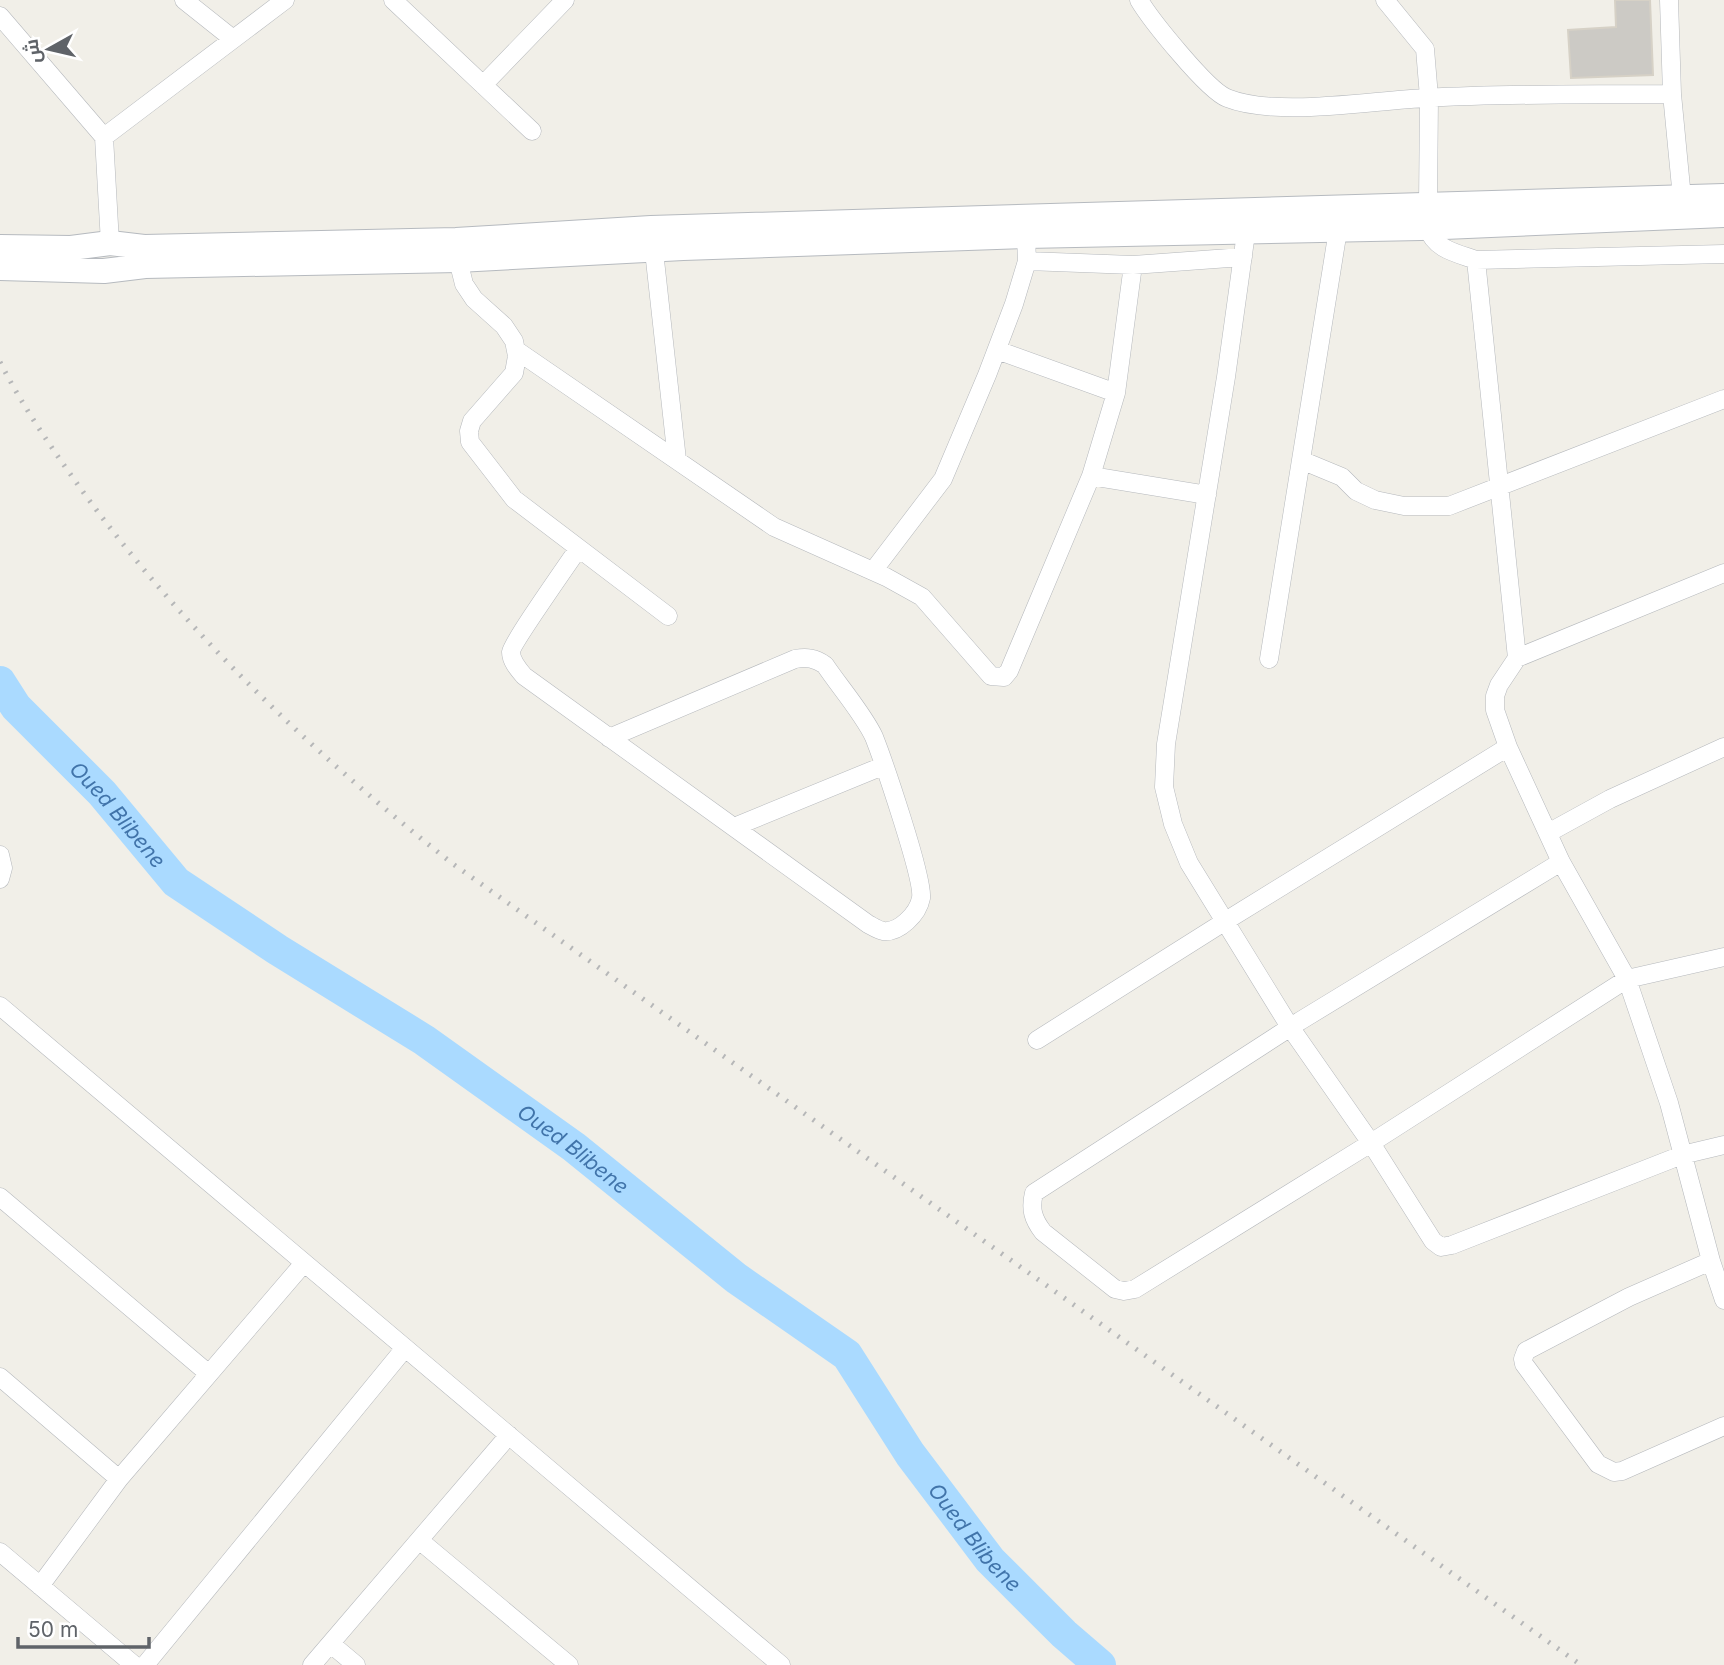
<svg xmlns="http://www.w3.org/2000/svg" width="1724" height="1665" font-family="Inter,Cairo,sans-serif">
	<style>
		.lines { fill: none; stroke-linecap: round; stroke-linejoin: round }
		.river { stroke: #aadaff; stroke-width: 32 }
		.building { fill: #cccac5; stroke: #d6d1c6; stroke-width: 2 }
		.street-casing { stroke: #b5b8bc; stroke-width: 19 }
		.secondary-casing { stroke: #b6babf; stroke-width: 26 }
		.street { stroke: #fff; stroke-width: 18 }
		.secondary { stroke: #fff; stroke-width: 24 }
		.rail { stroke: #b6b7b8; stroke-width: 5; stroke-dasharray: 2 9; stroke-linecap: butt }
		.labels { text-anchor: middle; dominant-baseline: central; stroke-width: 6; stroke-linejoin: round; paint-order: stroke }
		.water-label { font-size: 21px; font-style: italic; fill: #4174aa; stroke: #fff }
	</style>
	<rect width="100%" height="100%" fill="#f1efe8"/>
	<g class="lines">
		<path class="river" id="s1" d="M0,682L16,707L102,793L176,882L278,950L424,1040L574,1147L736,1278L847,1355L910,1454L990,1560L1064,1634L1100,1665"/>
	</g>
	<path class="building" d="M1615,0H1650L1653,75L1571,78L1568,30L1616,27Z"/>
	<g class="lines">
		<defs>
			<path id="street" d="M184,0L233,39
				M393,0L532,131
				M1139,0C1151,20 1207,90 1227,98C1277,118 1372,100 1428,98C1509,93 1591,95 1672,94L1682,198
				M1385,0L1425,49L1429,97L1428,205
				M1669,0L1672,94
				M0,16L104,137
				M483,85L565,0
				M1428,228C1434,249 1456,253 1476,260L1517,658L1499,685L1495,696V710L1508,747L1561,862L1627,979L1669,1103L1711,1261L1724,1300
				M1246,233L1226,377L1166,744L1164,787L1173,824L1189,863L1290,1027L1371,1143L1433,1241L1441,1247L1452,1245L1682,1155L1724,1145
				M110,243L104,137L285,0
				M654,251L677,460
				M458,260L464,284L474,299L504,326L514,341L517,356L514,373L472,421L469,431L470,442L514,499L668,616
				M1476,260L1724,254
				M1027,261L1133,265L1243,257
				M516,350L774,527L886,577L922,597L991,676L1004,677L1009,671L1091,476L1116,393L1133,265
				M997,350L1116,393
				M1301,460L1342,477L1356,491L1375,500L1404,506H1449L1724,399
				M1091,476L1207,495
				M578,549C568,564 512,643 511,652C511,661 518,669 524,676L868,924C872,926 878,930 883,931C899,933 918,914 921,898C924,879 883,760 874,737C864,715 839,686 825,665C815,658 807,657 795,659L609,738
				M873,571L943,479L987,375L1014,304L1027,261L1026,236
				M1517,658L1724,573
				M1269,659L1338,230
				M734,827L883,766
				M1548,833L1610,799L1724,747
				M0,855L3,868L0,879
				M1561,862L1300,1021L1034,1193C1030,1209 1033,1219 1043,1232L1115,1289L1124,1291L1135,1289L1371,1143L1627,979L1724,957
				M0,1006L781,1665
				M1037,1040L1224,922L1508,747
				M0,1197L209,1374
				M1711,1261L1629,1297L1526,1351L1523,1359L1524,1364L1598,1464L1614,1472L1622,1471L1724,1426
				M0,1377L119,1479
				M419,1540L569,1665
				M0,1552L134,1665
				M40,1586L119,1479L304,1263
				M331,1644L356,1665
				M145,1665L405,1348
				M312,1665L509,1435"/>
			<path id="secondary" d="M0,247L71,248L110,243L144,247L456,240L651,228L1724,196
				M0,268L104,271L145,266L458,260L683,248L1026,236L1421,228L1724,215"/>
		</defs>
		<use href="#street" class="street-casing"/>
		<use href="#secondary" class="secondary-casing"/>
		<use href="#street" class="street"/>
		<use href="#secondary" class="secondary"/>
		<path class="rail" d="M0,362C24,409 55,453 86,496C190,637 316,756 453,864L1581,1665"/>
	</g>
	<g class="labels">
		<g class="water-label">
			<text stroke="none"><textPath href="#s1" startOffset="178">Oued Blibene</textPath></text>
			<text stroke="none"><textPath href="#s1" startOffset="746">Oued Blibene</textPath></text>
			<text stroke="none"><textPath href="#s1" startOffset="1312">Oued Blibene</textPath></text>
		</g>
	</g>
	<g transform="translate(49 49) rotate(262)" stroke="#ffffff" stroke-width="5" paint-order="stroke">
	<path d="M0-5L12 26L0 18L-12 26Z" fill="#5f6368"/>
	<text y="-10" font-size="19" font-weight="bold" text-anchor="middle" fill="#5f6368">ش</text>
	</g>
	<path d="M18 1637v10h131v-10" fill="none" stroke="#5f6368" stroke-width="3.5"/>
	<text x="28" y="1637" font-size="21" fill="#5f6368" stroke="#ffffff" stroke-width="5" paint-order="stroke">50 m</text>
</svg>
